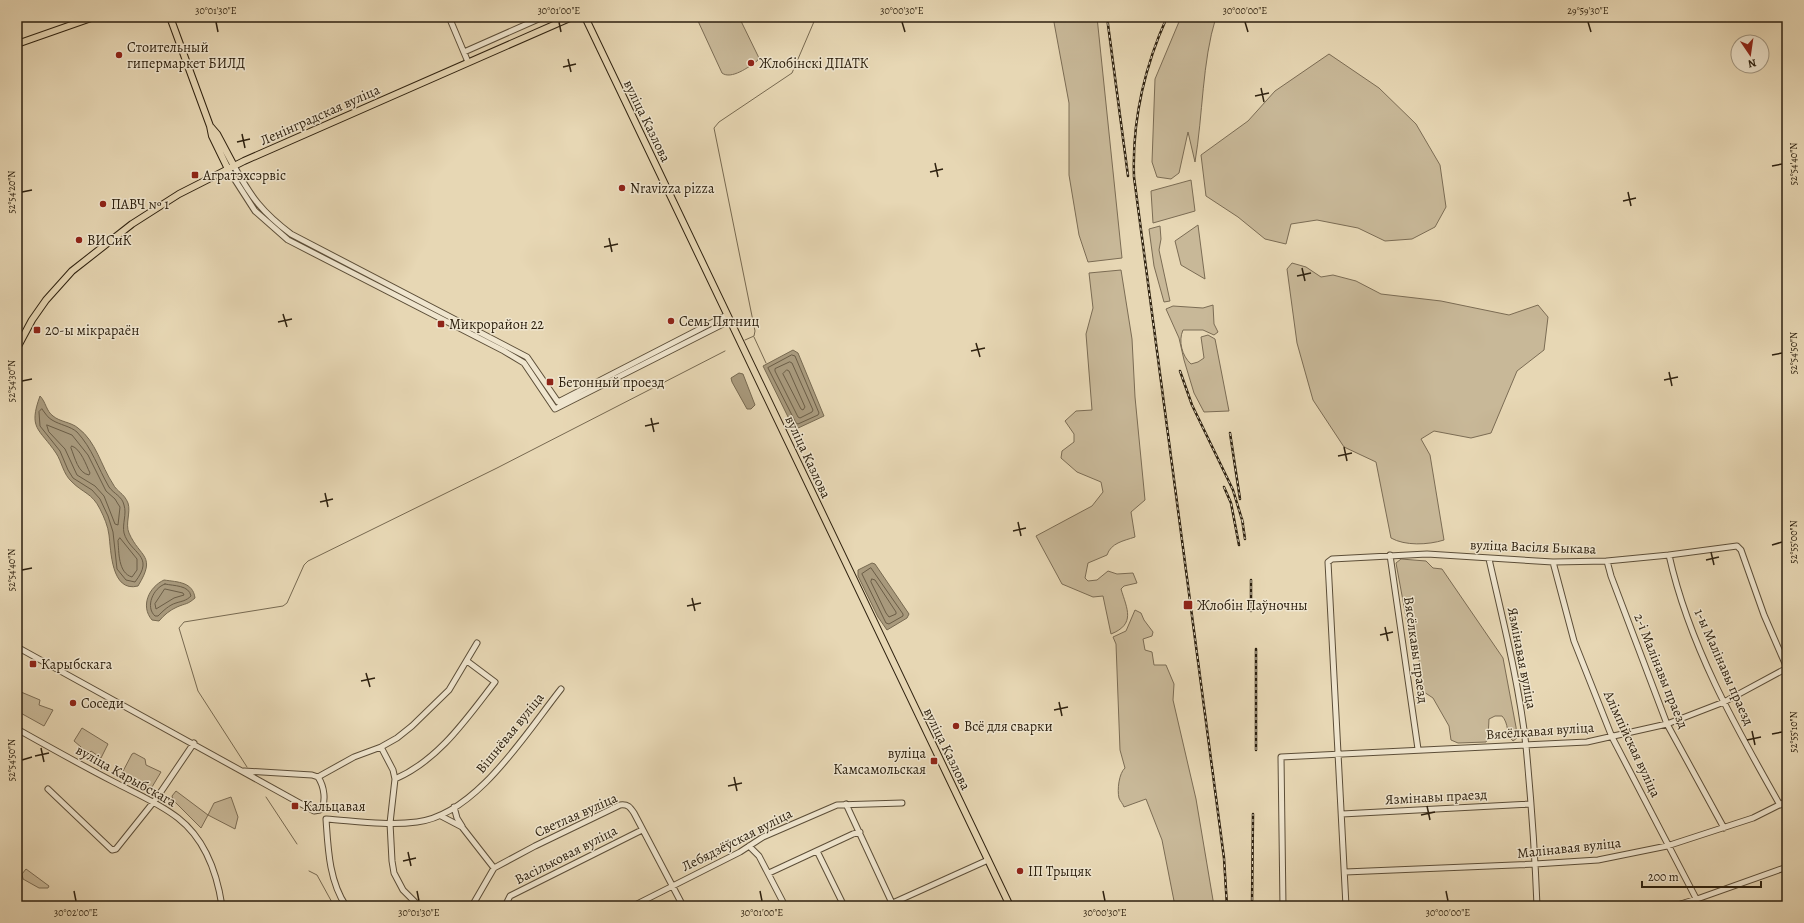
<svg xmlns="http://www.w3.org/2000/svg" width="1804" height="923" font-family="Alegreya,serif">
	<style>
		.green { fill: #c8b898; stroke: #7b6c54 }
		.water { fill: #a8997c; stroke: #776950 }
		.lines { fill: none; stroke-linecap: round; stroke-linejoin: round }
		.shore { stroke: #6b5d46; stroke-width: 1 }
		.stream { stroke: #776950; stroke-width: 1 }
		.minor-casing { stroke: #5c4e38; stroke-width: 7 }
		.major-casing { stroke: #2e210f; stroke-width: 8 }
		.minor { stroke: #efe5ce; stroke-width: 5 }
		.major { stroke: #e7d7b4; stroke-width: 6 }
		.rail-casing { stroke: #2e210f; stroke-width: 2.5 }
		.rail { stroke: #efe5ce; stroke-width: 1; stroke-dasharray: 3; stroke-linecap: butt }
		.ticks { fill: none; stroke: #2e210f; stroke-width: 1.5 }
		.poi-dot { fill: #8f2418; stroke: #efe5ce; stroke-width: 1.5 }
		.labels { text-anchor: middle; dominant-baseline: central; stroke-width: 3; stroke-linejoin: round; paint-order: stroke }
		.poi-label { font-size: 14px; fill: #2e210f; stroke: #efe5ce; text-anchor: start }
		.street-label { font-size: 14px; fill: #2e210f; stroke: #efe5ce }
		.neatline { fill: none; stroke: #2e210f; stroke-width: 1.5 }
		.ticks-label { font-size: 10px; text-anchor: middle; fill: #2e210f }
	</style>
	<rect width="100%" height="100%" fill="#e7d7b4"/>
	<filter id="stains"><feTurbulence type="fractalNoise" baseFrequency=".005" numOctaves="4"/><feColorMatrix values="0 0 0 0 .2 0 0 0 0 .09 0 0 0 0 .02 0 0 0 .5 -.17"/></filter>
	<radialGradient id="worn" r=".72"><stop offset=".6" stop-color="#630" stop-opacity="0"/><stop offset="1" stop-color="#630" stop-opacity=".3"/></radialGradient>
	<path class="green" d="M700,17H739L759,58L757,61C749,67 731,80 722,73L698,21Z
		M1053,17H1097L1122,258L1088,262L1079,235L1069,175V103Z
		M1181,17H1216C1202,62 1203,115 1195,162L1188,132L1179,173L1171,179L1157,177L1152,162L1155,79Z
		M1329,54L1379,88L1416,124L1440,165L1446,207L1435,227L1412,239L1385,241L1358,228L1317,220L1291,224L1286,244L1265,239L1238,217L1206,196L1201,155L1248,121L1275,91Z
		M1191,180L1195,211L1153,223L1151,191Z
		M1198,225L1205,279L1181,265L1175,241Z
		M1160,226L1161,239L1159,250L1170,301L1164,302L1154,266L1149,229Z
		M1292,263L1306,267L1321,277L1333,275L1356,281L1381,294L1441,301L1509,315L1538,305L1548,317L1544,350L1517,371L1491,433L1471,438L1434,431L1421,439L1430,455L1444,540C1428,545 1405,546 1391,538L1376,462L1344,447L1313,400L1297,343L1287,269Z
		M1121,270L1132,339L1135,397L1145,500L1131,512L1135,537C1123,541 1111,543 1107,555L1088,563L1085,578L1088,581L1097,580L1108,571L1117,574L1133,573L1137,583L1124,586L1121,589C1127,609 1136,624 1111,634L1103,596L1093,597L1062,584L1036,536L1092,506L1103,492L1101,482L1077,472L1061,458L1062,451L1074,442V434L1065,421L1076,411L1092,410L1086,334L1093,308L1089,273Z
		M1213,305L1214,324L1218,332L1214,335L1203,330H1183C1178,341 1182,356 1191,364L1198,362L1204,358L1201,337L1208,335L1215,339L1229,411L1204,412L1194,393L1184,360L1179,338L1166,309L1173,306L1203,308Z
		M1401,559L1426,561L1433,568L1442,569L1503,658L1516,727L1517,738L1513,741C1506,735 1509,723 1502,716H1495L1489,719L1488,738L1486,742L1458,743L1451,740L1449,726L1433,698L1424,692L1420,680L1419,658L1408,628L1396,563Z
		M1135,610L1141,613L1144,620L1153,632L1152,636L1143,639L1145,650L1152,652L1154,665H1166L1174,684L1173,700L1196,799L1214,906H1175L1162,840L1146,799L1124,807C1123,804 1120,801 1119,798C1117,790 1119,773 1125,768L1120,750L1116,644L1113,637L1126,631Z
		M21,692L40,700L39,705L53,710L44,726L17,711V699Z
		M82,728L108,744L101,758L91,751L88,754L80,749L81,747L74,741Z
		M134,753L145,759L146,765L161,772L152,787L146,788L121,775L132,754Z
		M176,791L208,815L214,803L231,797L238,817L235,829L208,815L201,828L173,800L172,796Z
		M26,869L49,886L48,888H39L23,879L22,874Z"/>
	<path class="water" d="M793,350L798,353L824,416L796,429L793,427L763,366Z
		M739,373L743,374L755,405L751,409H747L732,382L731,378Z
		M40,396C46,402 46,411 53,416C60,422 71,422 78,428C96,441 101,466 113,484C117,492 124,493 128,503C131,512 125,524 129,533C140,558 157,555 138,586C111,593 111,550 109,535C108,526 104,517 100,509C92,493 83,493 72,482C63,474 62,462 56,453C39,428 28,429 40,396Z
		M872,563L875,564L909,614L907,618L887,630L878,617L858,576V570Z
		M164,580C178,582 193,582 195,598C187,605 186,603 177,607C170,610 164,615 159,621L152,620C140,606 149,587 164,580Z"/>
	<g class="lines">
		<path class="shore" d="M792,355L795,356L819,413L818,415L798,424L796,423L768,368Z
			M790,362L792,363L813,410L812,412L800,418L798,417L775,371V369Z
			M787,370L789,371L805,407L803,410L801,409L783,374Z
			M42,409C45,413 48,418 52,420C60,425 70,426 77,432C92,448 98,468 109,487C114,494 122,496 124,505C127,514 122,524 124,533C130,554 156,555 135,582L126,580L117,569L113,532L108,516L100,499L92,490L73,478L68,470L60,451L40,426L39,412Z
			M47,425L72,435L88,455L106,491L115,499L118,504L120,507L118,525L115,524L104,496L95,486L77,475L65,449L49,432Z
			M72,446C81,449 86,465 90,473L89,475C78,473 75,458 71,448Z
			M120,538L137,559V570L132,577C118,573 119,552 118,541Z
			M871,568L903,614V616L889,624L886,623L862,574Z
			M872,579L875,580L896,612V614L889,617L886,613L871,582Z
			M165,584C174,586 189,585 191,596C186,601 182,601 176,603C169,605 163,611 158,616H155C145,607 153,588 165,584Z
			M165,589L183,593L184,595L174,598L156,609L155,604Z"/>
		<path class="stream" d="M754,337L766,363
			M745,340L754,336L755,331L714,128L719,122L792,73L816,17
			M247,767L198,691L179,628L184,622L283,606L287,603L304,565L308,561L497,468L725,351
			M266,797L297,844
			M309,871L317,875L334,906"/>
		<defs>
			<path id="minor" d="M449,17L468,62
				M464,52L543,17
				M234,166C251,197 262,212 291,234L527,357L558,402L727,315
				M228,169L255,211L288,240L504,351L524,363L555,409L729,321
				M1390,555L1418,749
				M1669,555C1689,645 1735,726 1780,805
				M1489,559C1503,621 1519,683 1526,746C1531,799 1535,853 1537,906
				M1607,561L1611,576L1667,724L1724,828
				M1553,562L1574,641L1612,737L1700,906
				M17,647L314,811L320,810C327,802 324,786 318,777L312,775L244,771
				M17,729C49,747 81,765 114,782C135,793 159,803 178,818C205,839 217,873 222,906
				M381,747L393,770L395,779L390,823L392,861L394,873L403,890L419,906
				M318,777L354,757L381,747L397,738L412,726L449,690L477,643
				M395,779C439,760 467,718 495,682L467,661
				M48,789L112,850L116,849L156,799L194,743
				M846,804L892,903
				M454,807L457,818L462,826
				M1342,814L1531,804
				M441,816L462,827L494,868
				M326,819C355,821 387,826 417,822C476,815 526,733 561,689
				M326,819C328,848 329,881 346,906
				M749,846L759,856L785,906
				M817,851L844,906
				M1345,872L1535,864L1598,860L1667,846L1753,818L1787,801
				M769,873L853,834L860,832
				M472,906L494,868L535,846L620,805C628,804 630,807 634,813L683,906
				M505,906L510,896L642,830
				M633,906L740,852L763,837L837,805L902,803
				M886,906L988,860
				M1283,906L1281,757L1587,742L1667,724L1724,702L1787,668
				M1346,906L1328,562L1332,559L1427,554L1553,562L1607,561L1669,555L1737,546L1741,550L1764,615L1787,668
				M1674,906L1697,899L1787,867"/>
			<path id="major" d="M170,17L210,126L212,136L228,169
				M585,17L1010,906
				M17,44L94,17
				M211,127L217,134L234,166
				M17,348L32,320L46,300L72,271L132,224L179,194L244,161L572,17"/>
		</defs>
		<use href="#minor" class="minor-casing"/>
		<use href="#major" class="major-casing"/>
		<use href="#minor" class="minor"/>
		<use href="#major" class="major"/>
		<defs>
			<path id="rail" d="M1107,17L1128,176
				M1167,17C1144,68 1132,121 1134,177L1224,858L1227,906
				M1180,371L1192,405L1233,490L1243,523
				M1230,433L1240,499
				M1224,487L1231,503L1239,545
				M1242,519L1245,539
				M1251,580V611
				M1256,750V649
				M1252,906L1253,814"/>
		</defs>
		<use href="#rail" class="rail-casing"/>
		<use href="#rail" class="rail"/>
	</g>
	<path class="ticks" d="M216,22L218,32M559,22L561,32M902,22L905,32M1245,22L1248,32M1588,22L1591,32M568,59L571,72M563,67L576,64M1261,88L1264,102M1255,96L1269,93M242,134L245,148M237,142L250,139M935,163L938,177M1772,166L1782,164M930,172L943,169M22,192L32,190M1628,192L1631,206M1623,201L1636,198M609,238L612,252M604,247L618,244M1302,268L1305,281M1297,276L1311,273M283,314L287,327M278,322L292,319M976,343L980,357M971,351L985,348M1772,355L1782,353M1669,372L1672,386M1664,380L1678,377M22,381L32,379M651,418L654,432M645,426L659,423M1344,447L1347,461M1338,456L1352,453M325,493L328,507M320,502L333,499M1018,522L1021,536M1013,531L1026,528M1772,545L1782,542M1711,552L1714,565M1706,560L1719,557M22,570L32,568M692,598L695,611M687,606L701,603M1385,627L1388,641M1380,635L1393,632M366,673L370,687M361,681L375,678M1059,702L1062,716M1054,710L1068,707M1752,731L1755,745M1772,734L1782,732M1747,740L1761,737M41,748L44,762M35,756L49,753M22,760L32,757M734,777L737,791M728,786L742,783M1427,806L1430,820M1421,815L1435,812M408,852L411,866M403,861L416,858M74,891L76,901M417,891L419,901M760,891L762,901M1103,891L1105,901M1446,891L1448,901"/>
	<g class="poi-dot">
		<circle cx="119" cy="55" r="4"/>
		<circle cx="751" cy="63" r="4"/>
		<rect x="191" y="171" width="8" height="8" rx="2"/>
		<circle cx="622" cy="188" r="4"/>
		<circle cx="103" cy="204" r="4"/>
		<circle cx="79" cy="240" r="4"/>
		<circle cx="671" cy="321" r="4"/>
		<rect x="437" y="320" width="8" height="8" rx="2"/>
		<rect x="33" y="326" width="8" height="8" rx="2"/>
		<rect x="546" y="378" width="8" height="8" rx="2"/>
		<rect x="1183" y="600" width="10" height="10" rx="2"/>
		<rect x="29" y="660" width="8" height="8" rx="2"/>
		<circle cx="73" cy="703" r="4"/>
		<circle cx="956" cy="726" r="4"/>
		<rect x="930" y="757" width="8" height="8" rx="2"/>
		<rect x="291" y="802" width="8" height="8" rx="2"/>
		<circle cx="1020" cy="871" r="4"/>
	</g>
	<g class="labels">
		<g class="poi-label">
			<text x="127" y="47">Стоительный<tspan x="127" dy="16">гипермаркет БИЛД</tspan></text>
			<text x="759" y="63">Жлобінскі ДПАТК</text>
			<text x="203" y="175">Агратэхсэрвіс</text>
			<text x="630" y="188">Nravizza pizza</text>
			<text x="111" y="204">ПАВЧ № 1</text>
			<text x="87" y="240">ВИСиК</text>
			<text x="679" y="321">Семь Пятниц</text>
			<text x="449" y="324">Микрорайон 22</text>
			<text x="45" y="330">20-ы мікрараён</text>
			<text x="558" y="382">Бетонный проезд</text>
			<text x="1197" y="605">Жлобін Паўночны</text>
			<text x="41" y="664">Карыбскага</text>
			<text x="81" y="703">Соседи</text>
			<text x="964" y="726">Всё для сварки</text>
			<text x="926" y="753" text-anchor="end">вуліца<tspan x="926" dy="16">Камсамольская</tspan></text>
			<text x="303" y="806">Кальцавая</text>
			<text x="1028" y="871">ІП Трыцяк</text>
		</g>
		<g class="street-label">
			<text transform="translate(320 115) rotate(-24)">Ленінградская вуліца</text>
			<text transform="translate(647 121) rotate(64)">вуліца Казлова</text>
			<text transform="translate(808 457) rotate(65)">вуліца Казлова</text>
			<text transform="translate(1533 547) rotate(2)">вуліца Васіля Быкава</text>
			<text transform="translate(1416 650) rotate(82)">Вясёлкавы праезд</text>
			<text transform="translate(1522 658) rotate(79)">Язмінавая вуліца</text>
			<text transform="translate(1724 667) rotate(66)">1-ы Малінавы праезд</text>
			<text transform="translate(1661 671) rotate(68)">2-і Малінавы праезд</text>
			<text transform="translate(1540 731) rotate(-4)">Вясёлкавая вуліца</text>
			<text transform="translate(510 733) rotate(-51)">Вішнёвая вуліца</text>
			<text transform="translate(1632 744) rotate(65)">Алімпійская вуліца</text>
			<text transform="translate(947 749) rotate(64)">вуліца Казлова</text>
			<text transform="translate(126 776) rotate(29)">вуліца Карыбскага</text>
			<text transform="translate(1436 797) rotate(-3)">Язмінавы праезд</text>
			<text transform="translate(576 815) rotate(-24)">Светлая вуліца</text>
			<text transform="translate(737 840) rotate(-27)">Лебядзёўская вуліца</text>
			<text transform="translate(1569 848) rotate(-6)">Малінавая вуліца</text>
			<text transform="translate(566 855) rotate(-27)">Васільковая вуліца</text>
		</g>
	</g>
	<rect width="1804" height="923" fill="none" stroke="#e7d7b4" stroke-width="44"/>
	<g transform="translate(1750 54) rotate(167)"><circle r="19" fill="#efe5ce" stroke="#a29782"/>
	<path d="M0-3L7 15L0 10L-7 15Z" fill="#8f2418"/>
	<text y="-6" font-size="11" font-weight="bold" text-anchor="middle" fill="#2e210f">N</text>
	</g>
	<path d="M1642 881v6h119v-6" fill="none" stroke="#2e210f" stroke-width="2"/>
	<text x="1648" y="881" font-size="12" fill="#2e210f" stroke="#efe5ce" stroke-width="3" paint-order="stroke">200 m</text>
	<rect x="22" y="22" width="1760" height="879" class="neatline"/>
	<g class="ticks-label">
		<text x="216" y="14">30°01'30"E</text>
		<text x="559" y="14">30°01'00"E</text>
		<text x="902" y="14">30°00'30"E</text>
		<text x="1245" y="14">30°00'00"E</text>
		<text x="1588" y="14">29°59'30"E</text>
		<text transform="translate(1793 164) rotate(-90)" y="4">52°54'40"N</text>
		<text transform="translate(11 192) rotate(-90)" y="4">52°54'20"N</text>
		<text transform="translate(1793 353) rotate(-90)" y="4">52°54'50"N</text>
		<text transform="translate(11 381) rotate(-90)" y="4">52°54'30"N</text>
		<text transform="translate(1793 542) rotate(-90)" y="4">52°55'00"N</text>
		<text transform="translate(11 570) rotate(-90)" y="4">52°54'40"N</text>
		<text transform="translate(1793 732) rotate(-90)" y="4">52°55'10"N</text>
		<text transform="translate(11 760) rotate(-90)" y="4">52°54'50"N</text>
		<text x="76" y="916">30°02'00"E</text>
		<text x="419" y="916">30°01'30"E</text>
		<text x="762" y="916">30°01'00"E</text>
		<text x="1105" y="916">30°00'30"E</text>
		<text x="1448" y="916">30°00'00"E</text>
	</g>
	<rect width="100%" height="100%" filter="url(#stains)"/>
	<rect width="100%" height="100%" fill="url(#worn)"/>
</svg>
